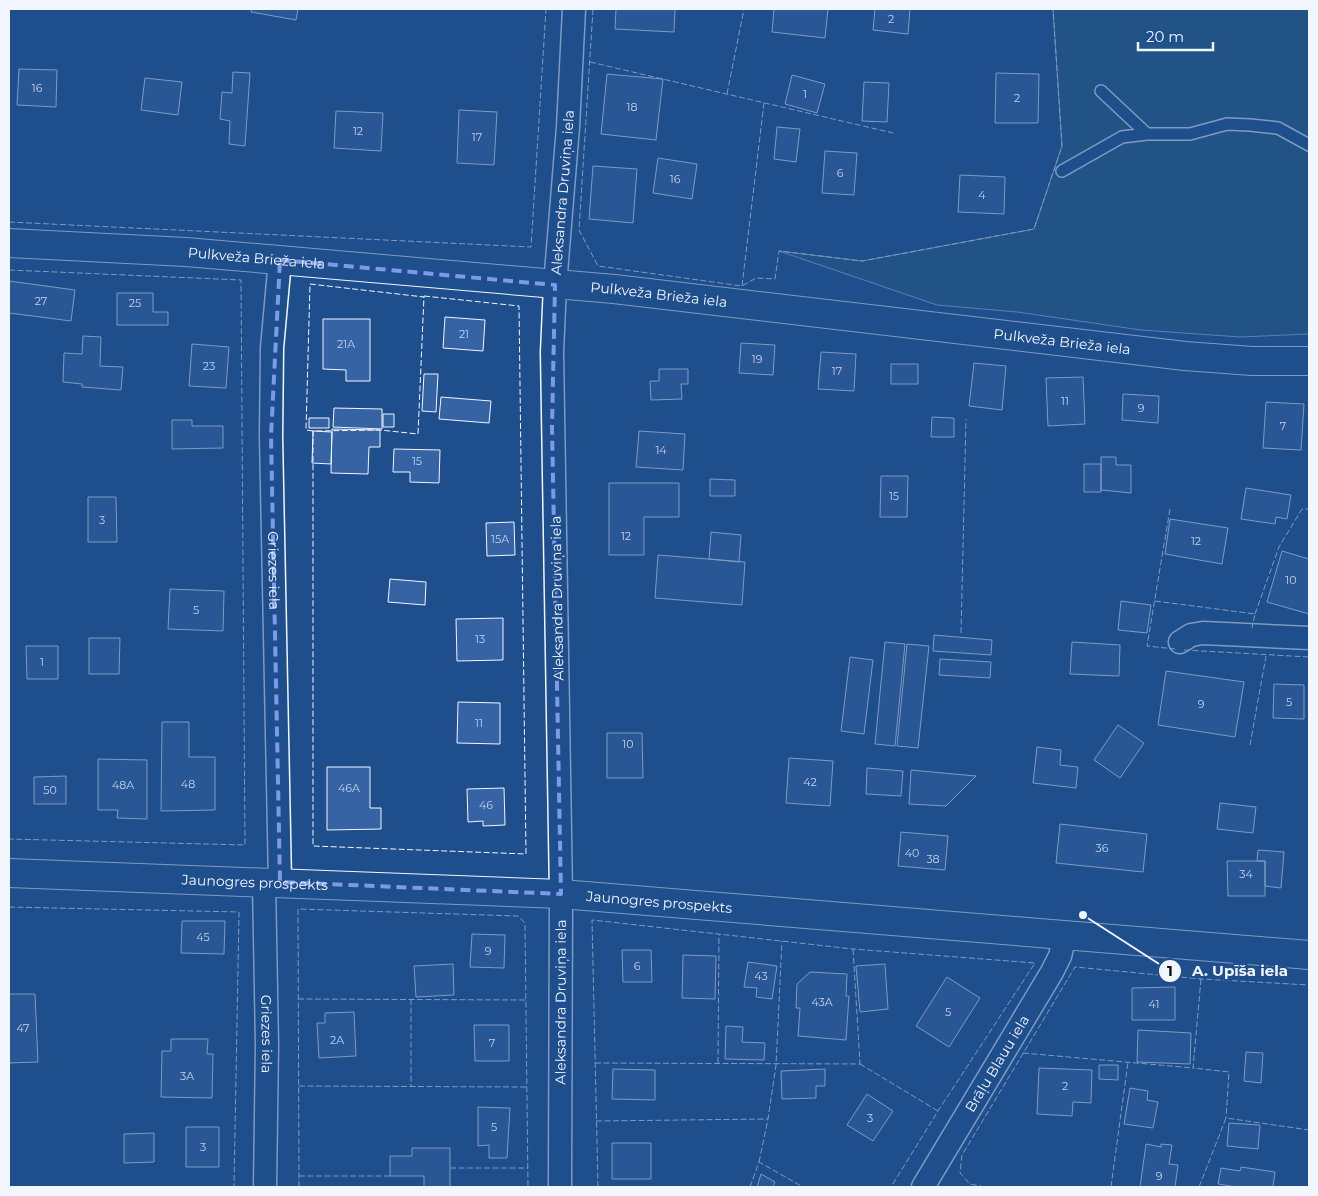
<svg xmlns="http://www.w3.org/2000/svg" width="1318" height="1196" font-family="Montserrat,sans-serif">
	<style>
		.green { fill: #245a82; stroke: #a8bbd7 }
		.building { fill: #3563a3; stroke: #f2f6ff }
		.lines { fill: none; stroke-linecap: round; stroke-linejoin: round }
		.lane-casing { stroke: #f2f6ff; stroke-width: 14 }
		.street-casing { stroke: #f2f6ff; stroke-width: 25 }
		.secondary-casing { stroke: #f2f6ff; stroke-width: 30 }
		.lane { stroke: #1f4e8c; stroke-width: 11 }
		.street { stroke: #1f4e8c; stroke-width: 22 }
		.secondary { stroke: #1f4e8c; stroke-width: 28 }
		.fence { stroke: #f2f6ff; stroke-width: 1; stroke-dasharray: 6 2.5; stroke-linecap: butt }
		.marked { fill: none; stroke: #7d9aea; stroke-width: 4; stroke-dasharray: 10 6; stroke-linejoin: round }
		.labels { text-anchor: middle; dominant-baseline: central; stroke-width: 4; stroke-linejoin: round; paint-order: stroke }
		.number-label { font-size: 11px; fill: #c3d1e8 }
		.street-label { font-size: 14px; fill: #f2f6ff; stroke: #1f4e8c }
		.leader { fill: none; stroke: #f2f6ff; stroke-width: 2 }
		.callout-dot { fill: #f2f6ff; stroke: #1f4e8c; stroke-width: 2 }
		.mark-label { font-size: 15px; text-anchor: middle; font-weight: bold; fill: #111 }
		.callout-label { font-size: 15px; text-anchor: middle; font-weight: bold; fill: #f2f6ff; stroke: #1f4e8c; stroke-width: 4; stroke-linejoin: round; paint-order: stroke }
	</style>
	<rect width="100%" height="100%" fill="#1f4e8c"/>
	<path class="green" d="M1053,9H1309V334L1240,337L1141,330L1017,312L937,305L779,251L862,261L1034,229L1062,146Z"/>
	<path class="building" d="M252,9H298L296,20L251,12Z
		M616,9H675L674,32L615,29Z
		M774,9H828L825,38L772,32Z
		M875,9H910L908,34L873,30Z
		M19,69L57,70L56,107L17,105Z
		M233,72L250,73L245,146L229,144L230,121L220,119L222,92L232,93Z
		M996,73L1039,74L1038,123H995Z
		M607,74L663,79L656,140L601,134Z
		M792,75L825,84L817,113L785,104Z
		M145,78L182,82L178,115L141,110Z
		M864,82L889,83L887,122L862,121Z
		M459,110L497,112L494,165L457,163Z
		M336,111L383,113L381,151L334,148Z
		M777,127L800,129L796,162L774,159Z
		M825,151L857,153L854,195L822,193Z
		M658,158L697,164L692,199L653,193Z
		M593,166L637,169L633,223L589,219Z
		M960,175L1005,177L1004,214L958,212Z
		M9,281L75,290L71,321L9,313Z
		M117,293H153V312H168V325H117Z
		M445,317L485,320L483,351L443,348Z
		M323,319H370V381H346V370L323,369Z
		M83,336L101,337L100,366L123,367L121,390L82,387V384L63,382L64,353L82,354Z
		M741,343L775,345L773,375L739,373Z
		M192,344L229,347L226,388L189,386Z
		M821,352L856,354L854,391L818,389Z
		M974,363L1006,366L1002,410L969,406Z
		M891,364H918V384H891Z
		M659,369H688V384H681L682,399L651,400L650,381H659Z
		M424,374H438L436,412L422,411Z
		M1083,377L1085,424L1048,426L1046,378Z
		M1123,394L1159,396L1158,423L1122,420Z
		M441,397L491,401L489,423L439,419Z
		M1266,402L1304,404L1301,450L1263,448Z
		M334,408L382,409V429L333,427Z
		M383,414H394V427H383Z
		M932,417L954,418V437H931Z
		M309,418H329V428H309Z
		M172,420H192V426H223V448L172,449Z
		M332,429L380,430V447H369L368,474L331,473Z
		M313,431L332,432L331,464L312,463Z
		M639,431L685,434L683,470L636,467Z
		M394,449L440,450L439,483L410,482V472H393Z
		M1101,457H1116V465H1131V493L1101,490Z
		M1084,464H1101V492H1084Z
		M881,476H908L907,517H880Z
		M710,479L735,480V496H710Z
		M609,483H679V517H644V555H609Z
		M1246,488L1291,495L1287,519L1276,517L1275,524L1241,519Z
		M88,497H116L117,542H88Z
		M1170,519L1228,528L1222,564L1165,554Z
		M514,522L515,555L487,556L486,523Z
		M711,532L741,535L739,562L709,559Z
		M1282,551L1309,559V614L1267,602Z
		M658,555L745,562L742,605L655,598Z
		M390,579L426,582L425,605L388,602Z
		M170,589L224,591L223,631L168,629Z
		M1121,601L1151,605L1147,633L1118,630Z
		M503,618V660L457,661L456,619Z
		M934,635L992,640L991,655L933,651Z
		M89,638H120L119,674H89Z
		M885,642L905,644L895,746L875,744Z
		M1072,642L1120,645L1119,676L1070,674Z
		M907,644L929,646L918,748L897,746Z
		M26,646H58V679H27Z
		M850,657L873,660L864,734L841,731Z
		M940,659L991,662L990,678L939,675Z
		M1166,671L1244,682L1235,737L1158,725Z
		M1274,684L1304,685V719L1273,718Z
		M458,702L500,703V744L457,743Z
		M162,722H189V757H215V810L161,811Z
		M1118,725L1144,743L1120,778L1094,760Z
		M607,733H642L643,778H607Z
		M1037,747L1061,750L1060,765L1078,767L1076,788L1033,783Z
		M789,758L833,761L830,806L786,803Z
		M98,759L147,760V819L117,818L118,810H98Z
		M327,767H370V808H381V829L327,830Z
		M867,768L903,771L901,796L866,794Z
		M911,770L976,776L946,806L909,804Z
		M66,776V804H34V777Z
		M504,788L505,825L483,826V821L468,822L467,789Z
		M1220,803L1256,807L1253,833L1217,829Z
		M1060,824L1147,834L1143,872L1056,863Z
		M901,832L948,836L945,870L898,866Z
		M1258,850L1284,852L1281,888L1265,886V861H1257Z
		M1227,861H1265V896H1228Z
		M182,921H225L224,954L181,953Z
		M472,934L505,935L504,968L470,967Z
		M622,950H651L652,982H623Z
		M683,955L716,956L715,999L682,998Z
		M748,962L777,966L772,999L756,997L757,988L744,987Z
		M453,964L454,995L416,997L414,966Z
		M885,964L888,1009L860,1012L856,966Z
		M810,972L847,974L846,996H849L846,1040L798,1036L800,1008H796L797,984Z
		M947,977L980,998L949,1047L916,1026Z
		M1175,987V1020H1132V988Z
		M9,994H35L38,1062L9,1063Z
		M354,1012L356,1056L319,1058L317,1023H325V1013Z
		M474,1025H509V1061H475Z
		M726,1026L743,1027L742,1042L765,1043L764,1060L725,1059Z
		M1138,1030L1191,1033L1190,1064L1137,1062Z
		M171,1039H208L207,1054H213L212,1098L161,1097L162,1051H171Z
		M1246,1052L1263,1053L1261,1083L1244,1081Z
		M1099,1065H1118V1080L1099,1079Z
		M1039,1068L1092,1070L1091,1103L1073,1102L1072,1116L1037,1114Z
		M613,1069L655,1070V1100L612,1099Z
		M825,1069V1086H816V1098L782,1099L781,1071Z
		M1130,1088L1148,1091L1147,1100L1158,1102L1153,1128L1124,1124Z
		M867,1094L893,1111L873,1141L847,1125Z
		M478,1107L510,1108L507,1158H489V1145L478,1146Z
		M1229,1123L1260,1125L1258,1149L1227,1146Z
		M186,1127H219V1167H186Z
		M154,1133V1162L124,1163V1134Z
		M612,1143H651V1179H612Z
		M1146,1144L1161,1147V1144L1172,1145L1169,1164L1178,1165L1175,1187H1140Z
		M412,1148H450V1187H424V1176H390V1156H412Z
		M1241,1167L1275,1172L1273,1187H1237L1218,1184L1221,1168L1240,1171Z
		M761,1174L775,1182L773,1187H757Z"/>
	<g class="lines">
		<defs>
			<path id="lane" d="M1101,91L1147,134H1190L1227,124L1250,125L1278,128L1309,145
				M1062,171L1122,137L1147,134"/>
			<g id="street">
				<path id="s1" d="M280,260L272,348L271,436L280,882"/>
				<path d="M1180,642L1191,635L1203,633L1309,638"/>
				<path id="s2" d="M264,882L267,1045L265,1187"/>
				<path id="s3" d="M560,1187L561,894L552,352L555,285L568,127L574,9"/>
				<path id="s4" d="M923,1187L1052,972L1060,956L1065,936"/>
			</g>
			<g id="secondary">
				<path id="s5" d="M9,243L186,252L614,289L1185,356L1252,361H1309"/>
				<path id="s6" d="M9,873L561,894L1309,955"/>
			</g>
		</defs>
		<use href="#lane" class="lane-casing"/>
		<use href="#street" class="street-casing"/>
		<use href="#secondary" class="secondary-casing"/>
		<use href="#lane" class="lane"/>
		<use href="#street" class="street"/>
		<use href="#secondary" class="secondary"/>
		<path class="fence" d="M593,9L579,230L598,266L742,286L756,278L775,279L779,251L862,261L1034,229L1062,146L1053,9
			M590,62L893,133
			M727,94L744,9
			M9,222L531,247L546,9
			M9,270L241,280L245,845L9,839
			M742,286L764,103
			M424,296L519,306L526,854L313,846V431L380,430L418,434Z
			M313,431L306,430L310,284L424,297
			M1170,509L1147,646L1175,649
			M1155,601L1255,614L1252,628
			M1255,614L1279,547L1302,509H1309
			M961,633L966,419
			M1184,650L1309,657
			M1250,745L1266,656
			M9,907L239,912L234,1187
			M1201,979L1193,1068L1229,1072L1226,1118
			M298,999L526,1000
			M411,999V1086
			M1023,1053L1193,1068
			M595,1063L860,1064L853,949
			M718,1063L719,934
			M860,1064L938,1111
			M299,1086L527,1087
			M596,1121L768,1119
			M759,1162L768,1119L776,1065L782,941
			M450,1168H528
			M299,1176H390
			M299,1187L298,909L518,916L525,923L528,1187
			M598,1187L592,920L853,949L1035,963L938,1111L891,1187
			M750,1187L759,1162L803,1187
			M985,1187L970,1184L960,1173L962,1155L1075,967L1201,979L1309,985
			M1111,1187L1128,1062
			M1199,1187L1226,1118L1309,1130"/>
	</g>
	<path d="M0 0H1318V1196H0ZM280,260L555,285L552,427L561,894L280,882L271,436Z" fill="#1f4e8c" fill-opacity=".55" fill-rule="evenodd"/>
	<path class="marked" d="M280,260L555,285L552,427L561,894L280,882L271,436Z"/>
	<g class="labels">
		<g class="number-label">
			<text x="891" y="19">2</text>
			<text x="37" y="88">16</text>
			<text x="805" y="94">1</text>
			<text x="1017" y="98">2</text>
			<text x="632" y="107">18</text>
			<text x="358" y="131">12</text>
			<text x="477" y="137">17</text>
			<text x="840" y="173">6</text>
			<text x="675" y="179">16</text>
			<text x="982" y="195">4</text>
			<text x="41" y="301">27</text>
			<text x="135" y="303">25</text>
			<text x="464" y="334">21</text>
			<text x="346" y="344">21A</text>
			<text x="757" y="359">19</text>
			<text x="209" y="366">23</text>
			<text x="837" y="371">17</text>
			<text x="1065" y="401">11</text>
			<text x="1141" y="408">9</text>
			<text x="1283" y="426">7</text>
			<text x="661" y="450">14</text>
			<text x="417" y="461">15</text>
			<text x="894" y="496">15</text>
			<text x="102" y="520">3</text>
			<text x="626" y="536">12</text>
			<text x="500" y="539">15A</text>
			<text x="1196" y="541">12</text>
			<text x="1291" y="580">10</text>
			<text x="196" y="610">5</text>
			<text x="480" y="639">13</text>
			<text x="42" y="662">1</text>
			<text x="1289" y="702">5</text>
			<text x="1201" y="704">9</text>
			<text x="479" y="723">11</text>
			<text x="628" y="744">10</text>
			<text x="810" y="782">42</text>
			<text x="188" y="784">48</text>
			<text x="123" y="785">48A</text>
			<text x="349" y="788">46A</text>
			<text x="50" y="790">50</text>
			<text x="486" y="805">46</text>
			<text x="1102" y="848">36</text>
			<text x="912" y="853">40</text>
			<text x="933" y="859">38</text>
			<text x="1246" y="874">34</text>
			<text x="203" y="937">45</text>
			<text x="488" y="951">9</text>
			<text x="637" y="966">6</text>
			<text x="761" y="976">43</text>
			<text x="822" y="1002">43A</text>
			<text x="1154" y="1004">41</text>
			<text x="948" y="1012">5</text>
			<text x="23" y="1028">47</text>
			<text x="337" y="1040">2A</text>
			<text x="492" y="1043">7</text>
			<text x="187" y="1076">3A</text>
			<text x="1065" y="1086">2</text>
			<text x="870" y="1118">3</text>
			<text x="494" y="1127">5</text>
			<text x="203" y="1147">3</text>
			<text x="1159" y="1176">9</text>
		</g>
		<g class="street-label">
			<text stroke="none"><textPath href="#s3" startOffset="995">Aleksandra Druviņa iela</textPath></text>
			<text stroke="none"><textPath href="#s5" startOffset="248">Pulkveža Brieža iela</textPath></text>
			<text stroke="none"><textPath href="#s5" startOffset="652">Pulkveža Brieža iela</textPath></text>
			<text stroke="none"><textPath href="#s5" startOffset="1058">Pulkveža Brieža iela</textPath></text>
			<text stroke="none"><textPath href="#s1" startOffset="311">Griezes iela</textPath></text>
			<text transform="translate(557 598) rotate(-91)">Aleksandra Druviņa iela</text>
			<text stroke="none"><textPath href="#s6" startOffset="246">Jaunogres prospekts</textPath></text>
			<text stroke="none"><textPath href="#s6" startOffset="651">Jaunogres prospekts</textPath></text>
			<text stroke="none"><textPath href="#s3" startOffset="185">Aleksandra Druviņa iela</textPath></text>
			<text stroke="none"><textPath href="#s2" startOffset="152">Griezes iela</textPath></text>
			<text stroke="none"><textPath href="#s4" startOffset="144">Brāļu Blauu iela</textPath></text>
		</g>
	</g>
	<path class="leader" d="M1083 915L1170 971"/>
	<g class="callout-dot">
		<circle cx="1083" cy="915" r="5"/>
		<circle cx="1170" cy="971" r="12"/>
	</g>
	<g class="mark-label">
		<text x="1170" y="976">1</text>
	</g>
	<g class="callout-label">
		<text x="1240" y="976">A. Upīša iela</text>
	</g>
	<rect width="1318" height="1196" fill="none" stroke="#f2f6ff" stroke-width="20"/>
	<path d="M1138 42v8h75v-8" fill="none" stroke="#f2f6ff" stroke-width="2.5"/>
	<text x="1146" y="42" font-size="15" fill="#f2f6ff" stroke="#1f4e8c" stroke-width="4" paint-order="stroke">20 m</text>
</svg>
